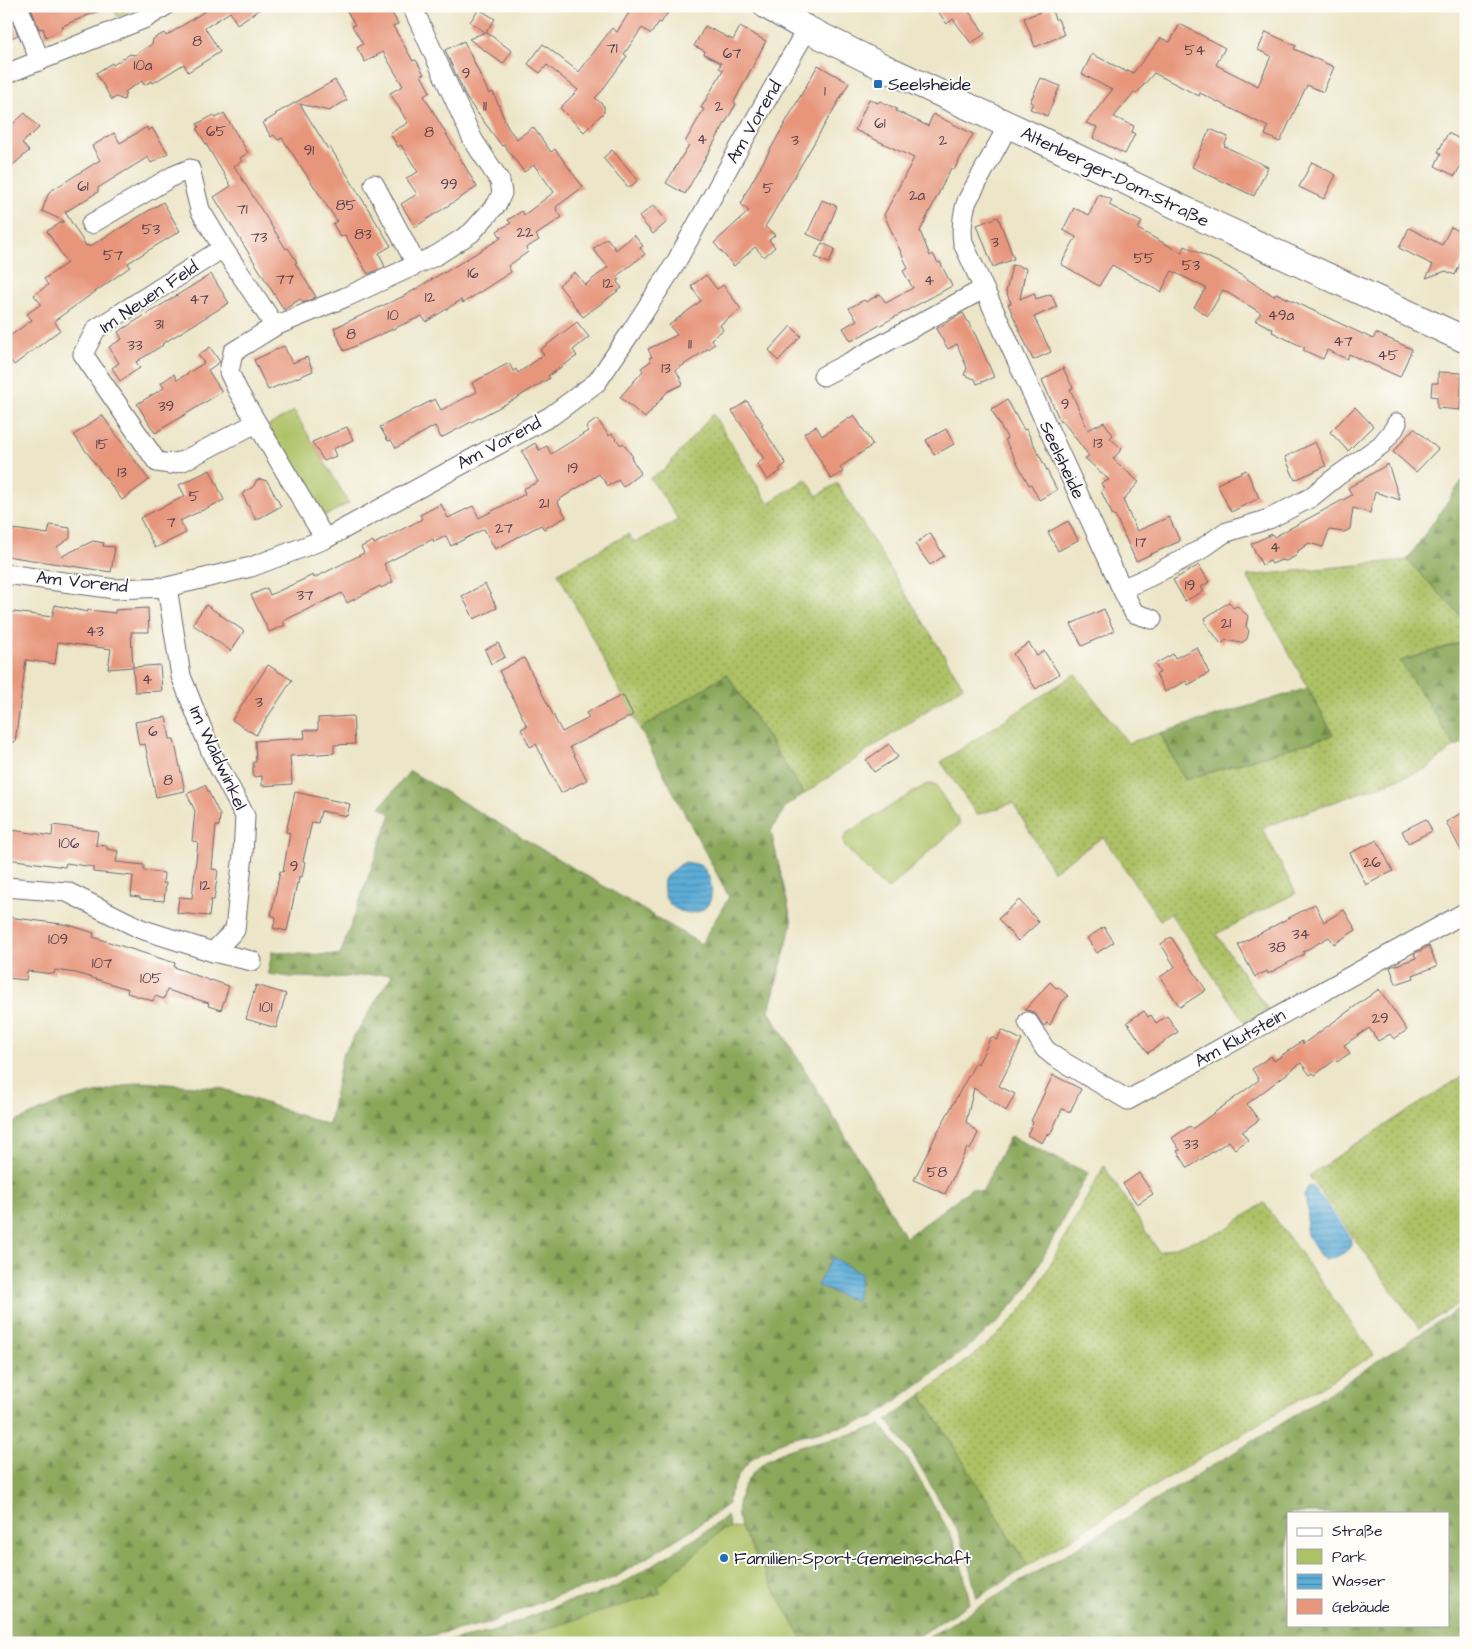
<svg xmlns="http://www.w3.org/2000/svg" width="1472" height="1649" font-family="'Architects Daughter',sans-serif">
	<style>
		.grass { fill: url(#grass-dots); stroke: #687250 }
		.forest { fill: url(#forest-firs); stroke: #56644a; fill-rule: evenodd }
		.park { fill: #adc165; stroke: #687250 }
		.water { fill: url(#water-rules); stroke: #406889 }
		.building { fill: #e7967c }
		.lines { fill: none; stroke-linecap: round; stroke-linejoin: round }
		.minor-casing { stroke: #69666c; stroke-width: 21 }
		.secondary-casing { stroke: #69666c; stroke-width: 28 }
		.minor { stroke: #fff; stroke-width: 19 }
		.secondary { stroke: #fff; stroke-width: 26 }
		.poi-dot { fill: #1f6fb2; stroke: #fdfcf7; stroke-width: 2 }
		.labels { text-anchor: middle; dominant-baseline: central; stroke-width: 4; stroke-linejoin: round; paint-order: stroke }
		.number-label { font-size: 15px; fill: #533f4b }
		.poi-label { font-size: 18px; fill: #22223b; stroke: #fdfcf7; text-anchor: start }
		.street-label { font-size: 18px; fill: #22223b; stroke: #fdfcf7 }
	</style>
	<defs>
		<pattern id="grass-dots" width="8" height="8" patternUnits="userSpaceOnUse" patternTransform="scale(1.25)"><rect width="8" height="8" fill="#adc165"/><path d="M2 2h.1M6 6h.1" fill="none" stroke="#8c9c54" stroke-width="1.8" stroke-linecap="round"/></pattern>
		<pattern id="forest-firs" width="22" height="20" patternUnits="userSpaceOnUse" patternTransform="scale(1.25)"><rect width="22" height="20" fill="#8aa75a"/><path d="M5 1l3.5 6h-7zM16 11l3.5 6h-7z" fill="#70884c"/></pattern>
		<pattern id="water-rules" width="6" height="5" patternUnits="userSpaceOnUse" patternTransform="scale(1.25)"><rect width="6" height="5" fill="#5dadd7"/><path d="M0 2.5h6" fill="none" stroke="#4c8cb0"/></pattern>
	</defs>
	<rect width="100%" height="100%" fill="#fdfcf7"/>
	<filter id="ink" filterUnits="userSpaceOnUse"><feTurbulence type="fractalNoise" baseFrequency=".02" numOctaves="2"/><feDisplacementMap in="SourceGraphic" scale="10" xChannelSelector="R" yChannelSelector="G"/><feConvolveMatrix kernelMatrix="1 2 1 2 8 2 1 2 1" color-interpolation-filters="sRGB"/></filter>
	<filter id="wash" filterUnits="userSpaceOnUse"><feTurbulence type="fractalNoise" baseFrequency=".0096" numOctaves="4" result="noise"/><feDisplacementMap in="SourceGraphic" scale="20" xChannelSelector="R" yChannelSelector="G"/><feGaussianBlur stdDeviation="1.12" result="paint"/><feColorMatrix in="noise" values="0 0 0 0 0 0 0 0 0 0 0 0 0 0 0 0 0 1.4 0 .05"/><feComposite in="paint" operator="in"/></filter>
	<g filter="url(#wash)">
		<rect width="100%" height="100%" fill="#ece5c7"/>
		<path class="grass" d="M111,6H143L118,17Z
			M713,414L768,503L806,479L817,496L837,483L963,686L804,794L727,674L640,729L558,573L628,534L633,541H638L678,520L672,509L650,478L664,470Z
			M1407,560L1466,621V641L1401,661L1455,746L1426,769L1262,828L1296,893L1216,934L1268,1010L1246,1024L1170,913L1160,920L1103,837L1053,871L1013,803L977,815L941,762L1075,674L1128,743L1160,733L1185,780L1333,734L1247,576Z
			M1466,1074V1300L1419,1328L1309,1176L1351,1147Z
			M1104,1166L1159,1252L1221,1232L1264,1203L1374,1355L1149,1489L1028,1566L922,1395C962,1364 1005,1335 1034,1294Z"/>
		<path class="forest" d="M1466,475V621L1407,560Z
			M1466,641V742L1455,746L1400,661Z
			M727,674L804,794L786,806L771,831L792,923L769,1011L881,1195L905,1238L972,1188L982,1192L1010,1136L1088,1173L1026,1289L999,1321L967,1348L873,1418L844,1426L786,1439L751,1459L740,1473L730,1492L728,1504L691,1530L616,1577L592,1586L558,1595L489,1623L396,1643H6V1126L63,1101L140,1082L221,1088L329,1125L342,1056L393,973L334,978L290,977L268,974L272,951L296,954L340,955L391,814L380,807L410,771L701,944L729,897L640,729Z
			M1308,688L1333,735L1185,780L1160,733Z
			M1466,1304V1643H919L1278,1426ZM1288,1513H1448V1625H1288Z
			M922,1395L1028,1566L977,1598L970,1569L959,1534L917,1461L887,1420Z
			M881,1425L911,1465L952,1537L963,1571L970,1603L907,1643H804L740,1527C736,1512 737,1500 744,1486C766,1445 816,1444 855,1433C864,1431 873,1429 881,1425Z
			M727,1516L730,1528L722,1530L659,1586L661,1593L502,1643H438L492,1632L560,1604L595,1595L620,1585L696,1538Z"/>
		<path class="park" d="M294,411L349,503L325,516L318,509L268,426Z
			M931,784L936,786L959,821V825L890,888H885L845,847L843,841L847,833L925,785Z
			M740,1527L804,1643H502L661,1593L658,1586L722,1530Z"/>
		<path class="water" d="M685,862C700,864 705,865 710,881C721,923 668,920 664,892C664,889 663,883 664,880C668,872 678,866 685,862Z
			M1312,1186L1348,1233C1349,1236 1351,1239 1351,1241C1352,1253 1334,1258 1325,1260L1321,1257L1307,1235L1306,1229L1308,1210L1304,1195L1308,1187Z
			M832,1257L861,1274L856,1301L817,1286Z"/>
		<g id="blocks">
			<path class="building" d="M6,6L18,35L6,40Z
				M30,6H108V7L62,26L63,29L46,37L43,28L39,29Z
				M213,6H265L237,24L230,12L205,28L220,52L188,72L184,64L153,83L152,81L144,85L142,81L126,91L124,100L116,97L112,100L96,73L112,63L113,65L130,54L135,55L152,44L153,39L164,33L166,36Z
				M344,6H388L398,24L393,26L413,61L416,60L424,74L421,75L430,92L424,96L477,187L415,227L401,204L417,194L406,178L418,172L401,145L398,147L390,133L408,123L390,93L403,86L383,52L365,62L357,48L363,44L352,26L355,25Z
				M633,6H672L661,23L659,22L651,34L642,28L624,54L627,56L603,89H604L595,98L604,106V112L584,132L560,108L578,90L547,65L540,73L528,64L543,44L579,72L612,28L617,32Z
				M934,6H970L967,9L985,34L971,43L953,19L947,24Z
				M1051,8L1055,19H1058L1064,35L1035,47L1024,18Z
				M479,9L495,19L486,32L512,51L503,64L469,39L485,32L470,22Z
				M1180,24L1225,48L1216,65L1258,86L1271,56L1258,50L1266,32L1296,46L1294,49L1334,67L1323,92L1307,85L1280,142L1265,135L1268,127L1200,93L1199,96L1154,73L1137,93L1134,92L1114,117L1134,126L1132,132L1135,134L1125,154L1093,138L1097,127L1086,123L1112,90L1082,74L1092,54L1127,72L1128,70L1133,73L1161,38L1170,42Z
				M705,26L733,40L740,27L766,41L734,102L736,104L685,194L666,183L689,145L685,142L704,109L701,108L723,70L719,68L721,63L704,54L705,51L694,46Z
				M464,41L489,94L493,92L508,128L517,139L533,127L551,152L555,149L583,187L556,207L557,209L556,210L562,217L536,235L539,240L526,248L528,252L508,266L511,272L463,303L461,300L426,322L422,316L344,351L334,328L404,296L444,272V273L501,238L497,231L511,223L508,220L522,211L524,215L554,192L534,165L524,172L504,145L502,146L467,99L445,50Z
				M818,65L849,83L765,227L775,235L769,240L775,247L764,257L755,247L734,266L714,243L749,211L741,204L745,197L744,196Z
				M1041,78L1060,86L1047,116L1030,109L1033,103L1030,102Z
				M335,80L347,100L329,111L300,104L328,149L330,147L391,246L379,253L385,267L368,274L345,235L341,237L333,224L337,221L282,138L278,140L274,135L271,137L263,123L276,115L275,114Z
				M869,99L878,103L880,101L897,109L896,111L928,126L933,114L973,134L954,170L951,168L920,231L930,256L933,254L938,263L940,262L952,286L851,341L843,328L857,320L849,308L864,300L866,302L880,294L886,303L913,288L903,271L908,268L884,215L914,158L855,130Z
				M25,113L39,128L22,143L29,151L6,171V126L8,128Z
				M224,113L248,153L240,158L242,161L234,166L286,249L288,248L297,262L295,263L316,297L303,303L300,299L284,310L214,197L231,186L197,129L199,127L197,124L214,115L216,118Z
				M147,127L148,131L152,128L168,153L151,163L148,157L98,188V192L65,212L86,246L88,245L89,247L163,202L180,231L128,263L130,267L54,321L60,330L14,365L6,355V339L32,320L27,314L41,304L34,295L48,285L44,279L67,263L47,231L64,221L42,211L49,192L100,160L92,146L114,133L120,143Z
				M1210,129L1228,137L1224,146L1268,167L1254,196L1192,167Z
				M1448,133L1466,142V155L1455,176L1435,166L1441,153L1438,152Z
				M612,150L638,180L629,188L603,158Z
				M1312,162L1336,175L1324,199L1299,187Z
				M1099,194L1112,200L1109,205L1142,222L1138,229L1182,253L1185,246L1228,267L1274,296L1276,293L1373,339L1376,333L1412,349L1400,377L1349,354L1347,359L1327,350L1323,359L1303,350L1305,348L1272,332L1273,329L1255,320L1261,313L1223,290L1208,316L1194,307L1206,288L1172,271L1161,292L1112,265L1099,286L1061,264L1076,237L1063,230L1074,208L1089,215Z
				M822,200L837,206L823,241L807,234Z
				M654,205L667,222L653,234L639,217Z
				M998,217L1014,259L993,267L977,225Z
				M1451,227L1466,234V252L1455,275L1446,271L1426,278L1433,265L1399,248L1409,228L1442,245Z
				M634,235L643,246L640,248L645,254L617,276L619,279L617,282L622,288L583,317L559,285L575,272L585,285L608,267L593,249L607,238L616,250Z
				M822,243L835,249L829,263L815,257Z
				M1012,265L1026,268L1020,299L1034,293L1036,299L1051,294L1057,307L1034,317L1051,352L1033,360L1008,304L1011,303L1006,292Z
				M211,274L229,303L162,344L163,345L136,362L140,368L120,381L112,368L119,363L109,347L122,339L118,332Z
				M706,275L717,289L723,285L741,309L720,325L723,330L711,339L715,344L676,370L683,384L667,392L645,418L620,397L643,371L641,368L651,361L649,358L652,357L648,349L677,335L669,325L701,301L691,286Z
				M963,313L976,336L994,377L977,384L975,379L964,375L967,368L957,344L948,349L936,329Z
				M577,322L589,337L573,350L577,356L548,376L550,378L543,382L515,399L441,438L435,426L396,448L391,440L388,441L380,427L435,399L441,410L477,392L472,383L509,363L513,371L516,369L518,373L544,355L540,350Z
				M791,326L801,336L778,361L769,350Z
				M284,346L292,363L307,357L313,371L268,390L254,360Z
				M210,347L220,362L208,370L222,392L155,433L137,404L164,388L161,383L174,374L177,380L204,363L198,355Z
				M1063,368L1073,388L1070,389L1088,430L1104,422L1113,435L1110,438L1122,449L1113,459L1139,482L1123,500L1137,531L1169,517L1180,541L1136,561L1115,515L1113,516L1101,491L1104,489L1101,483L1109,480L1085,458L1089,456L1062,420L1060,421L1042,380Z
				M1438,372L1462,373L1460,410L1437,408V397L1431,396L1432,383H1438Z
				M1007,400L1024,430L1026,429L1057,490L1039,500L1031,484L1029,485L1008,446L1005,439L1007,438L991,409Z
				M747,401L763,424L761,425L786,464L779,469L781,471L767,480L757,464L764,459L732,411Z
				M1355,407L1373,426L1348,451L1330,432Z
				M102,415L149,480L122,500L74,435Z
				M854,415L873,445L840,467L843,472L831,479L804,433L816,426L822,436Z
				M597,419L609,436L612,434L621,445L623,443L633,457L631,458L641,473L623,487L618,480L608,486L599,474L557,501L566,517L544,529L541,525L495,549L484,529L451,546L446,536L434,542L433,539L384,564L393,582L381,588L380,586L347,603L342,593L283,621L285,625L269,632L251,595L267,588L270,595L313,575L314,578L364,553L361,547L373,541L374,544L422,519L420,515L441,504L448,518L473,506L479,518L525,494L523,489L538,482L522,451L535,443L539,450L547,446L551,454L588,431L586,427Z
				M347,427L353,440L333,449L336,456L324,461L312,442Z
				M1414,428L1438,449L1416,472L1393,452Z
				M946,429L954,444L934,455L926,440Z
				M1315,442L1326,466L1295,480L1285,457Z
				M1388,464L1400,500L1375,492L1370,513L1353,508L1350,529L1344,532L1329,530L1323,547L1309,543L1298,551L1296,556L1286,561L1281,560L1272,564L1270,561L1262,565L1251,544L1272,534L1274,537L1352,495L1348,488Z
				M210,470L224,500L180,521L186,533L155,548L140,518L185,496L179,485Z
				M1246,470L1259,498L1231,512L1217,484Z
				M260,479L267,481L281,506L256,520L242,494L254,486L256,481Z
				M1068,521L1078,540L1058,551L1048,532Z
				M50,525L70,528V538L57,547L62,556L93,541L104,543L103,546L115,547L111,572L6,556V531L13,532V529L48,534Z
				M930,533L944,556L930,565L915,544Z
				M1199,565L1209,582L1201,587L1204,591L1185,601L1173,580Z
				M485,584L497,608L474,619L462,596Z
				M1229,602L1233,608L1237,606L1248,616L1246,626L1249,631L1247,639L1241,643L1226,640L1221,644L1204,621L1206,620L1205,618Z
				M55,605L87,612L88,610L115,613V610L148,608L149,632H131L133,667L160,665L162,691L135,692L133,667L108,669L111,649L58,642L55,664L26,660L15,742H6V611L52,617Z
				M206,605L244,631L231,651L192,624Z
				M1104,609L1114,631L1082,646L1071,624Z
				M498,643L505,657L491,664L485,650Z
				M1029,643L1037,656L1044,651L1059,674L1036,689L1013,654Z
				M1197,647L1209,673L1188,685L1186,681L1165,692L1156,674L1160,673L1155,664L1173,654L1175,658Z
				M524,658L562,732L589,718L586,713L623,695L633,715L570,747L587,780L561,793L536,744L530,747L521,729L527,726L499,671Z
				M268,665L292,680L256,735L232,720Z
				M353,716L355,744L334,745V753L290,756L292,784L262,786V776L253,777V762H256L255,741L305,738L304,730H318V718Z
				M166,717L170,739H174L185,791L156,797L145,744L139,745L135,722Z
				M889,744L898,757L874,772L866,760Z
				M205,785L220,815L219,826H216L212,869L218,870L214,900H211L209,916L177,913L179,897L192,898L198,842L192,841L195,811L187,794Z
				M295,792L350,804L347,816L321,811L318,823L312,822L303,861L305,862L302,877L299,876L298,884L297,883L287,931L273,928L276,917L271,915L280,871L283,872L290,833L286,832Z
				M1466,810V860L1446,822Z
				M1426,819L1432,831L1408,843L1402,831Z
				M53,825L98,831L96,845L107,846V849L118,851L116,862L144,865V871L164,873L163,883H166L164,901L140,899V897L131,896L133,876L93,872V867L66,863L65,867L8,859L12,830L52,836Z
				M1377,840L1393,871L1366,885L1350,853Z
				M1019,900L1039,922L1018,941L998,919Z
				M1315,904L1324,922L1344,910L1356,930L1334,944L1329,937L1303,952L1304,954L1268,974L1267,971L1255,977L1238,945Z
				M8,917L69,925L94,933L93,937L175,963L174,967L211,981V980L229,986L221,1010L208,1006L209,1003L167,990L164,999L155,996L153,1001L127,993L128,989L76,973L55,970L54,974L27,971L26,980L6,978V933Z
				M1104,927L1114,942L1097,953L1087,938Z
				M1171,937L1206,990L1180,1007L1160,977L1175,967L1161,944Z
				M1429,946L1437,966L1413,975L1414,978L1396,984L1390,967L1416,958L1414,954Z
				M1050,982L1056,988L1058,987L1068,996L1060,1004L1050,1025L1047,1023L1044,1026L1034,1012L1025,1010Z
				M256,985L286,994L276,1028L246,1019Z
				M1379,989L1407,1030L1394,1039L1390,1034L1378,1041L1369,1028L1344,1045L1350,1053L1337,1062L1335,1060L1315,1075L1313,1073L1310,1075L1301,1063L1247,1104L1259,1120L1242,1132L1248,1140L1235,1149L1229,1141L1188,1168L1177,1151L1180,1150L1172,1138L1190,1126L1192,1129L1259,1080L1252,1069L1271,1056L1274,1061L1302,1041L1303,1044Z
				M1144,1011L1148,1017L1151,1015L1156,1023L1167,1016L1178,1032L1148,1053L1127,1022Z
				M1002,1030L1022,1040L999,1086L1015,1094L1006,1111L974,1088L966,1122L978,1133L970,1150L967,1148L945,1194L914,1180L936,1135L976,1062L978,1064L991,1037L997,1040Z
				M1053,1075L1081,1089L1070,1112L1062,1109L1050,1135L1047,1134L1042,1143L1027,1135L1033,1122L1031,1121Z
				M1139,1173L1153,1194L1137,1204L1123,1184Z"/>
		</g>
	</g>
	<g filter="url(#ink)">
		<use href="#blocks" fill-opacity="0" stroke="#69666c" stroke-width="1"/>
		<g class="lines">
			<defs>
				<path id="minor" d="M18,6L40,61
					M6,74L146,18L165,6
					M1008,126L967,201C962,216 961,228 963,243L1122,589L1134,613L1152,619
					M374,184L416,264
					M91,224L173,176L190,169L200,210L223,248L275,326
					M223,248L96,329L83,354L157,462L170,464L183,461L256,423
					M823,376L850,362L983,289
					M325,539L238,391L229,372L233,352L275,326L346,297L437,255L471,233L497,204L502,193L500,181L473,140L412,6
					M6,574L115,589L167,587L251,567L325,539L551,416L597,382L631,332L675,264L743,141L807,29
					M167,587L181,676L212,754L245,816L243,854L235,930L213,952
					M1122,589L1151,576L1200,550L1224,533L1269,519L1310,498L1336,477L1381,445L1394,429L1397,423
					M6,887L67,892L141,929L213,952L252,961
					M1028,1022L1045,1049L1055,1057L1128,1100L1466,912"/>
				<path id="secondary" d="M767,6L807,29L883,67L1039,139L1216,225L1466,340"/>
			</defs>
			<use href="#minor" class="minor-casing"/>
			<use href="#secondary" class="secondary-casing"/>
			<use href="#minor" class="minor"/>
			<use href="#secondary" class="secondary"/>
		</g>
	</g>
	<g class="poi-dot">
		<rect x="873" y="79" width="10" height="10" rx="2.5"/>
		<circle cx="724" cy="1558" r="5"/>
	</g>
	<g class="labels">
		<g class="number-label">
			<text x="197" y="41">8</text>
			<text x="612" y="48">71</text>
			<text x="1195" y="50">54</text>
			<text x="732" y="53">67</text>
			<text x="143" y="65">10a</text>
			<text x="466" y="73">9</text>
			<text x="825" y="91">1</text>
			<text x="485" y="106">11</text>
			<text x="719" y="106">2</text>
			<text x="880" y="123">61</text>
			<text x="216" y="131">65</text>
			<text x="429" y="132">8</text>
			<text x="702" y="139">4</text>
			<text x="795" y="140">3</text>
			<text x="943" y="140">2</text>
			<text x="309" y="150">91</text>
			<text x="449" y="184">99</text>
			<text x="83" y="186">61</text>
			<text x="768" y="188">5</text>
			<text x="917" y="195">2a</text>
			<text x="346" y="205">85</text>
			<text x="242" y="209">71</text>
			<text x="151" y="229">53</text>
			<text x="525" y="232">22</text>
			<text x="363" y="234">83</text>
			<text x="259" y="237">73</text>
			<text x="995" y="242">3</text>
			<text x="113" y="255">57</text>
			<text x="1144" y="258">55</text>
			<text x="1191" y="265">53</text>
			<text x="473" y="273">16</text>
			<text x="285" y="279">77</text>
			<text x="929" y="280">4</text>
			<text x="608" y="283">12</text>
			<text x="430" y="297">12</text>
			<text x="199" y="299">47</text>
			<text x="393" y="315">10</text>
			<text x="1281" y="315">49a</text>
			<text x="159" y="324">31</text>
			<text x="351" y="334">8</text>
			<text x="1343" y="341">47</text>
			<text x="690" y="344">11</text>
			<text x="135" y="345">33</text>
			<text x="1388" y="355">45</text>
			<text x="666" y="368">13</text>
			<text x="1065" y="404">9</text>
			<text x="166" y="406">39</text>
			<text x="1098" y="443">13</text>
			<text x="102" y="444">15</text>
			<text x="573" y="468">19</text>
			<text x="122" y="472">13</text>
			<text x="194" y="496">5</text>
			<text x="544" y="503">21</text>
			<text x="171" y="522">7</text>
			<text x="504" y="528">27</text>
			<text x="1141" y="542">17</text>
			<text x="1275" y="547">4</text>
			<text x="1190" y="585">19</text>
			<text x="305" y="595">37</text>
			<text x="1226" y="623">21</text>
			<text x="95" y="631">43</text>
			<text x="147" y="679">4</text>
			<text x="259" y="702">3</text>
			<text x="153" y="731">6</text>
			<text x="168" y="780">8</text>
			<text x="69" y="843">106</text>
			<text x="1372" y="862">26</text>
			<text x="294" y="866">9</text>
			<text x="205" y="885">12</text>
			<text x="1301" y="934">34</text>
			<text x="58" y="939">109</text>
			<text x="1277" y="947">38</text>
			<text x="102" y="963">107</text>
			<text x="151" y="978">105</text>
			<text x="266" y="1007">101</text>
			<text x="1380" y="1018">29</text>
			<text x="1191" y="1144">33</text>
			<text x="937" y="1172">58</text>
		</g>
		<g class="poi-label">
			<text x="888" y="84">Seelsheide</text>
			<text x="734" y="1558">Familien-Sport-Gemeinschaft</text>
		</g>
		<g class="street-label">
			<text transform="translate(754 122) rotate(-60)">Am Vorend</text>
			<text transform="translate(1115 177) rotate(26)">Altenberger-Dom-Straße</text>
			<text transform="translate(149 297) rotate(-34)">Im Neuen Feld</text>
			<text transform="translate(499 443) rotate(-28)">Am Vorend</text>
			<text transform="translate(1062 460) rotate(65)">Seelsheide</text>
			<text transform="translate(82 582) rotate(6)">Am Vorend</text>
			<text transform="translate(218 758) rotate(65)">Im Waldwinkel</text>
			<text transform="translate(1240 1038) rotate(-29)">Am Klutstein</text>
		</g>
	</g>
	<rect width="1472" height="1649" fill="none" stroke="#fdfcf7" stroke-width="25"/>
	<rect x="1287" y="1512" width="162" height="115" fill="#fdfcf7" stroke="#a5a5ac"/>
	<rect x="1297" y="1528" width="25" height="8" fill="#ffffff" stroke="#a5a5ac"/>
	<text x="1332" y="1536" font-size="15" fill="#22223b">Straße</text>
	<rect x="1297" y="1549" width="25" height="15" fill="#adc165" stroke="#a5a5ac"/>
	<text x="1332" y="1562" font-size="15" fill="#22223b">Park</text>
	<rect x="1297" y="1574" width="25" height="15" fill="url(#water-rules)" stroke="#a5a5ac"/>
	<text x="1332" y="1586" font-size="15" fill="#22223b">Wasser</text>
	<rect x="1297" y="1599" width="25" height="15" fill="#e7967c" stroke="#a5a5ac"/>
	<text x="1332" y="1612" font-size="15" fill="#22223b">Gebäude</text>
</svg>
